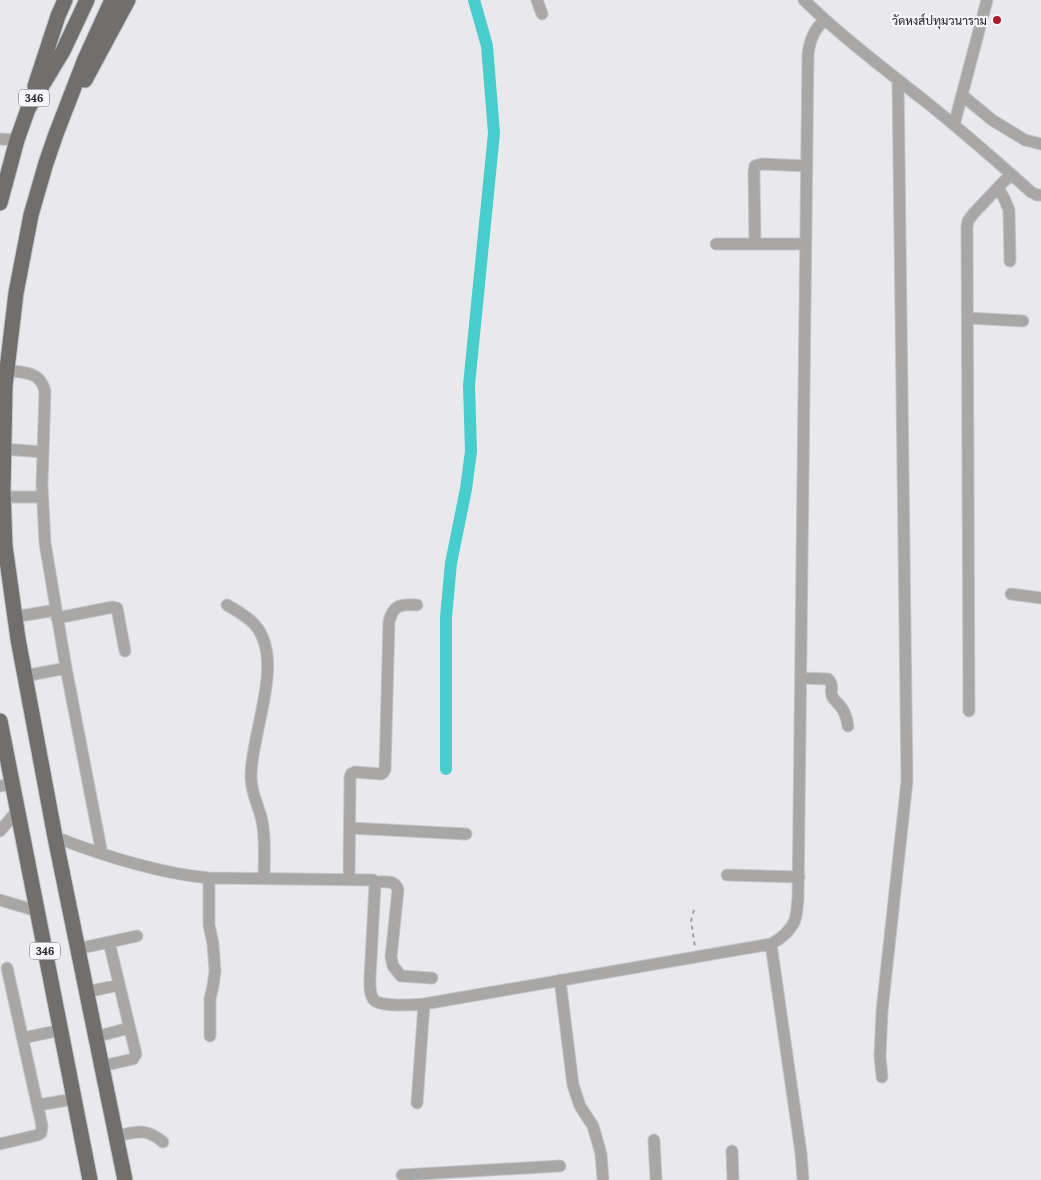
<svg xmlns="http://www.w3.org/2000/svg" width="1041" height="1180" font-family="Lora,Sarabun,serif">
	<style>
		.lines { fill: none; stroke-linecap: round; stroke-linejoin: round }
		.canal { stroke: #48cdcd; stroke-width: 12 }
		.minor-casing { stroke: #c5c5c9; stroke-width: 13 }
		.major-casing { stroke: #c5c5c9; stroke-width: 17 }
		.path { stroke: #a0a0a4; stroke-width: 2; stroke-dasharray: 4 4; stroke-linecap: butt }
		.minor { stroke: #a8a7a6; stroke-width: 11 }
		.major { stroke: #716f6d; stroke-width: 15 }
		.poi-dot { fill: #af1b2e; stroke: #f7f7fb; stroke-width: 2 }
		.labels { text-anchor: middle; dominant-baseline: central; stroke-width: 4.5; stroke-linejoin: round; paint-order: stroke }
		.shield { fill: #f7f7fb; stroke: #626264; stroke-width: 1 }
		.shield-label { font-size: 11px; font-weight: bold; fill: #222224 }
		.poi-label { font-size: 12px; fill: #222224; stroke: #f7f7fb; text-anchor: end }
	</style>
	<rect width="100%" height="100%" fill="#e9e9ed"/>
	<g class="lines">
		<path class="canal" d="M446,769V617L451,563L466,489L471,451L469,385L494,133L487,46L474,0"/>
		<defs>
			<path id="minor" d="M537,0L542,14
				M804,0C843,38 887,71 930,105C964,133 998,162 1031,192L1037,195H1041
				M962,95L992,120L1025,140L1041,144
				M954,125L987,0
				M0,139L17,140
				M998,188L1004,198L1009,210L1010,261
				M716,244H806
				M755,244L754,173L755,166L762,164L807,166
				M968,318L1023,321
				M7,370C24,373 40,371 45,391L42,485L45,543L66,668L102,854
				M4,449L43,452
				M3,497H42
				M1011,594L1041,598
				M227,605C237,611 247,616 255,625C286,661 250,735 251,777C251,794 259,806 262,821C266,840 264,860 264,879
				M14,617L56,610
				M57,618L113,607L117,608L125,651
				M25,676L66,668
				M801,678L828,679C836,687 828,690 833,698C835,701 839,704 841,707C845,712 847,720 848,726
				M969,711L967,227L968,221L973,214L1011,174
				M0,786L12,784
				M350,828L466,834
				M0,831L17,811
				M55,837C104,856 157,873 209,878L373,880L375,885L370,977C370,984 369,994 374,1000C379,1007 415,1005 424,1004L771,944C781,939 791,930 795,920C797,914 797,906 798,899L808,54C810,40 814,29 825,20
				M727,875L799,877
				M209,878V925L213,944L215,971L213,986L210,999V1036
				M349,879L350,778L351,774L355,772L381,774L383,773L385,770L389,622C393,605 400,604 417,605
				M375,882C384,882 395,879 398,890L391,957L393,966L401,976L432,978
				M0,900L37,911
				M771,944L801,1153L803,1180
				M77,949L137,936
				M560,980L573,1085L580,1106L593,1126L601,1154L603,1180
				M86,992L119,985
				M95,1037L129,1028
				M23,1038L61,1030
				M102,1066L133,1059L136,1054L109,942
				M882,1077L880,1056L882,1011L907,781L898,81
				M417,1103L424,1004
				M38,1105L74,1099
				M116,1136C137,1132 145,1127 163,1142
				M654,1140L656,1180
				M0,1144L38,1135L41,1133L42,1126L7,968
				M732,1151L733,1180
				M402,1175L560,1166"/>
			<path id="major" d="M112,0L85,59L56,134L46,163L31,215L16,293L5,386L3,491L5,546L18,639L55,837L125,1180
				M85,80L128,0
				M35,86L58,16L65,0
				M0,203L17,140L28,109L63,51L87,0
				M0,721L90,1180"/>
		</defs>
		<use href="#minor" class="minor-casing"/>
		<use href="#major" class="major-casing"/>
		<path class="path" d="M694,910L691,921L695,947"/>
		<use href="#minor" class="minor"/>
		<use href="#major" class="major"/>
	</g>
	<circle class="poi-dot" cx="997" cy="20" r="5"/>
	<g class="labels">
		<g class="shield">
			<rect x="19" y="89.5" width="30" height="17" rx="4"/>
			<rect x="30" y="942.5" width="30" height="17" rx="4"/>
		</g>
		<g class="shield-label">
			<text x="34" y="98">346</text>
			<text x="45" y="951">346</text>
		</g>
		<g class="poi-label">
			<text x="987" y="20">วัดหงส์ปทุมวนาราม</text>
		</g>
	</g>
</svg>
